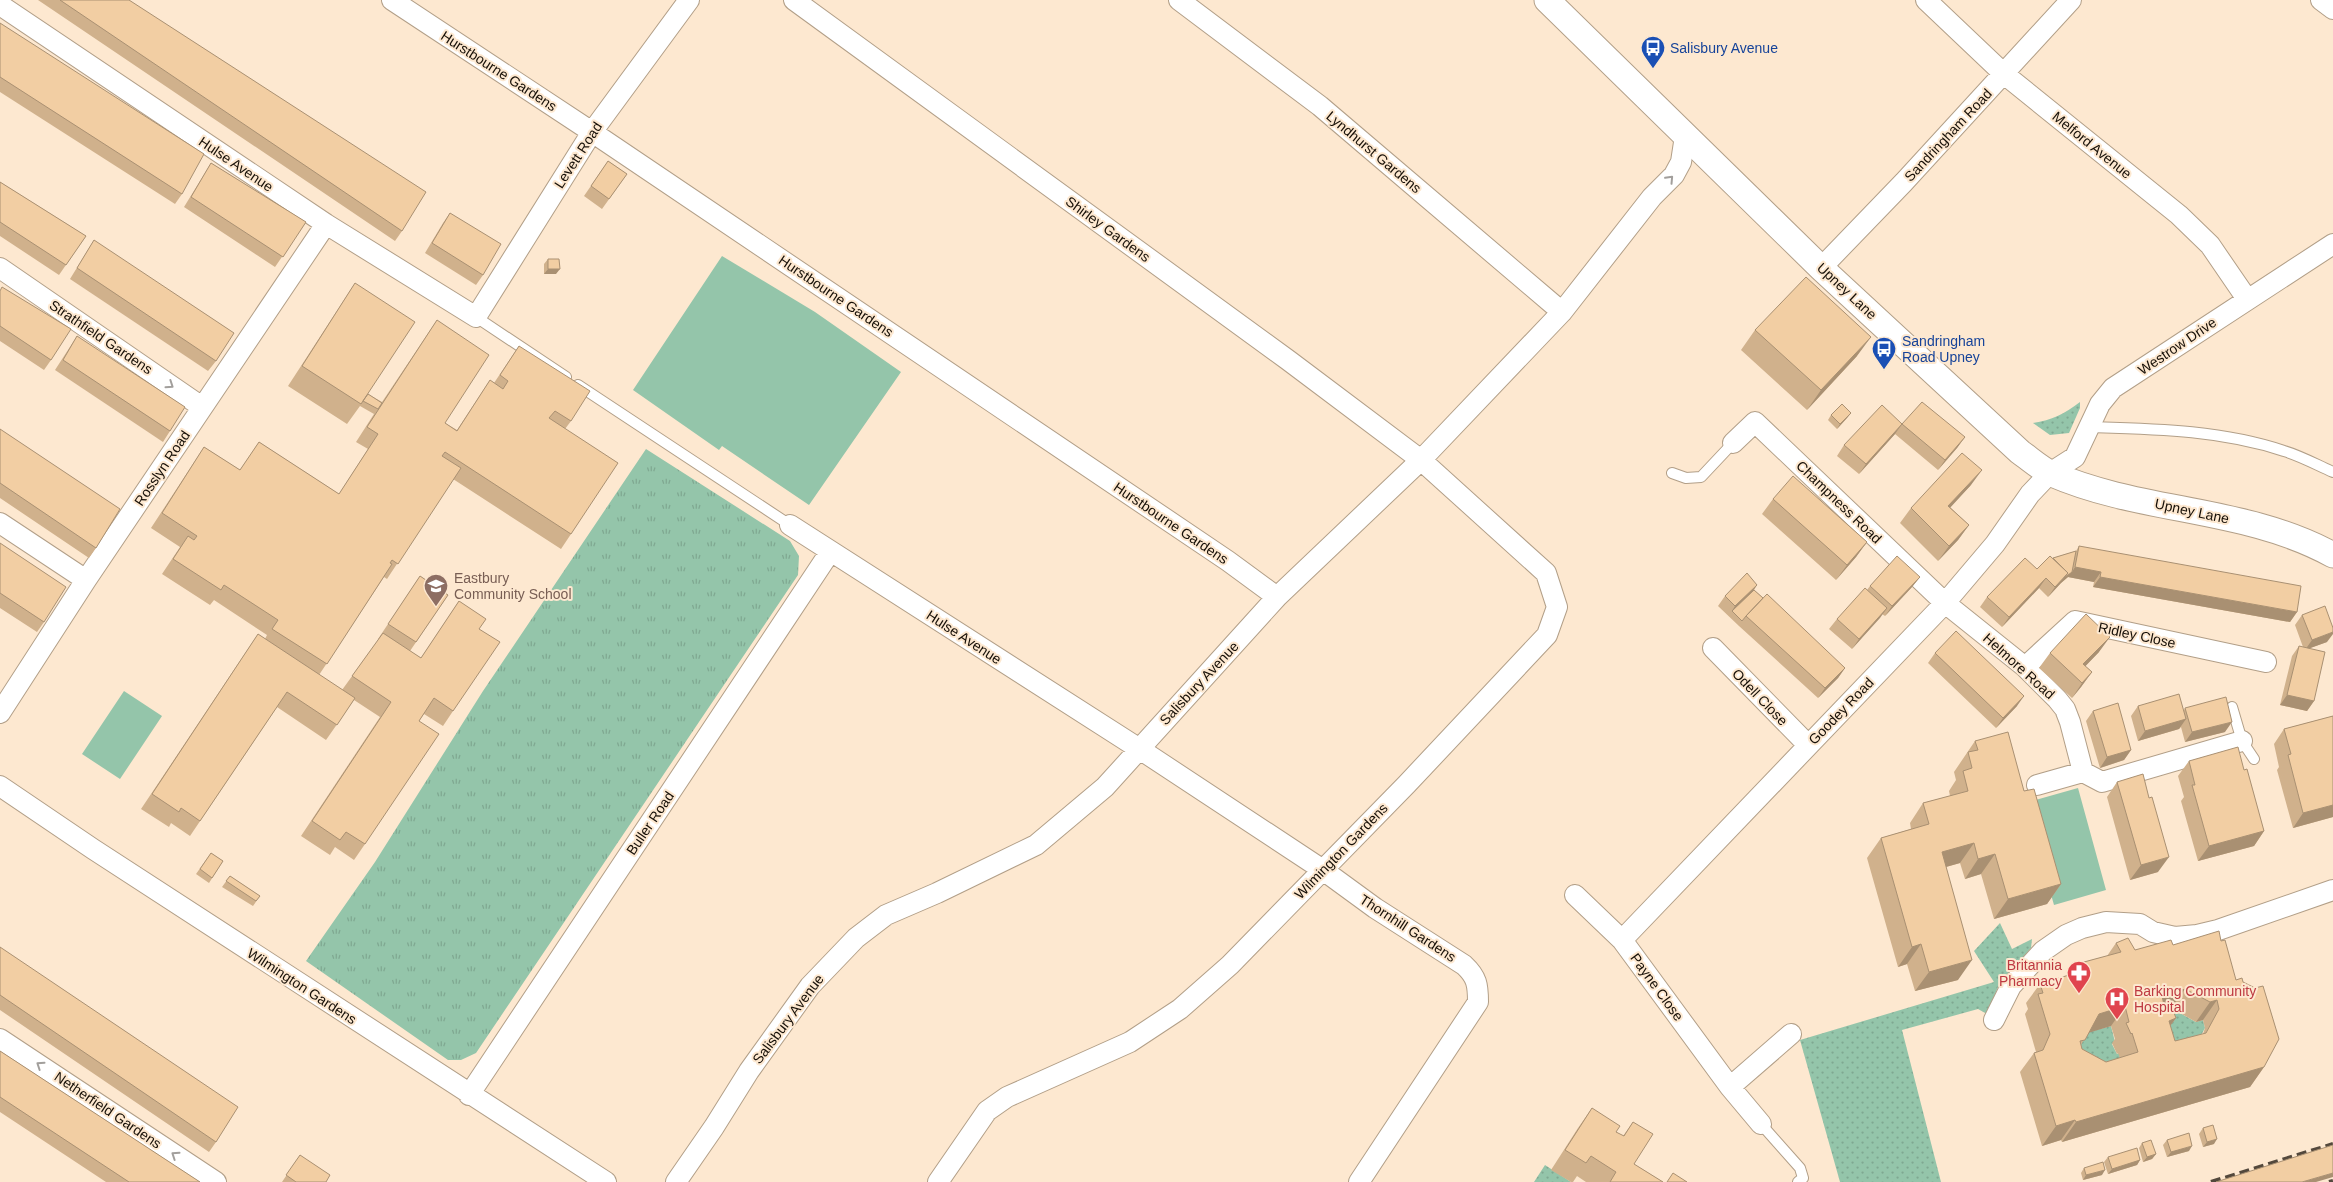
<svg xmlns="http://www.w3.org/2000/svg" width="2333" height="1182" font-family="Arial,sans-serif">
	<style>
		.grass { fill: url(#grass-dots) }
		.park { fill: url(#park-tufts) }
		.pitch { fill: #94c5aa }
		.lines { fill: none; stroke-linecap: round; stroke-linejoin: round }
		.service-casing { stroke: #b29f88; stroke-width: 12 }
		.minor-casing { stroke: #b29f88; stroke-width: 22 }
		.tertiary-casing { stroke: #b29f88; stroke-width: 27 }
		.service { stroke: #fff; stroke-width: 10 }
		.minor { stroke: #fff; stroke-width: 20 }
		.tertiary { stroke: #fff; stroke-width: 25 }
		.rail { stroke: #53483c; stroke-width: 4; stroke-dasharray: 10 5; stroke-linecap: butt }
		.wall { fill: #d0b18c; fill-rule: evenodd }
		.shaded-wall { fill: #a99072 }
		.building { fill: #f2cea3; stroke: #a99072; fill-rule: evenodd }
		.oneway { stroke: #a29f9c }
		.labels { text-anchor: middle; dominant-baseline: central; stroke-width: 4; stroke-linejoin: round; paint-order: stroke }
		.transit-label { font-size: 14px; fill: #164399; stroke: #fde8d0; text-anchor: start }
		.street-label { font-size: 14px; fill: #160f07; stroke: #fde8d0 }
		.education-label { font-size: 14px; fill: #785e54; stroke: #fde8d0; text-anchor: start }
		.health-label { font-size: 14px; fill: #be3a42; stroke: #fde8d0; text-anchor: end }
	</style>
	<defs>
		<pattern id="grass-dots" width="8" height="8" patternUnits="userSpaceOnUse" patternTransform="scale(1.25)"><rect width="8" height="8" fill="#94c5aa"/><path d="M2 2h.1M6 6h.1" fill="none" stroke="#7fa891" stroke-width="1.8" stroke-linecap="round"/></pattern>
		<pattern id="park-tufts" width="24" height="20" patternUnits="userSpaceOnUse" patternTransform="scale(1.25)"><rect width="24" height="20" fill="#94c5aa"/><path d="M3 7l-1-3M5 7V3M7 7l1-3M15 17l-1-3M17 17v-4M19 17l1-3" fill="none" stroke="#7fa891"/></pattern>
	</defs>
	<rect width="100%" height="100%" fill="#fde8d0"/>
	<path class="grass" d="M2080,402V408L2069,433L2050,435L2033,423C2052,420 2064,414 2080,402Z
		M2000,923L2012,949L2032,939L2031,948L1998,987L1987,1014L1978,1009L1902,1030L1941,1182H1840L1800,1040L1994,982L1974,951Z
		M2171,1008L2196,1022L2203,1020L2205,1028L2192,1052L2161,1061Z
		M2111,1026L2115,1042L2112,1044L2117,1054L2119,1053L2124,1072L2071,1059L2085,1033Z
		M1545,1165L1571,1182H1534Z"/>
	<path class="park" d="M646,449L790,541L799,556L798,575L476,1053L461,1060H448L306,961L375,862L483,691Z"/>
	<path class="pitch" d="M722,256L815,312L901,372L809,505L722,446L719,450L633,390Z
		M124,691L162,716L120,779L82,754Z
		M2078,788L2106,890L2054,905L2025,803Z"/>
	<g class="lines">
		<defs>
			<path id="service" d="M476,317L566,377
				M578,385L790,525
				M2088,427C2155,429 2221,430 2284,451C2301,456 2317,465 2333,472
				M1672,473L1686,478L1701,477L1733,443
				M2232,707L2242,741L2254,759
				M1761,1124L1800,1168L1803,1178L1798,1182"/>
			<path id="minor" d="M392,0L592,132L1228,561L1277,597
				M794,0L1288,360L1421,460L1546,573L1557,607L1547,635L1407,784L1230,965L1180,1009L1130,1042L1007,1097L987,1111L938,1182
				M1179,0L1320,106L1562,312
				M1926,0L2004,74L2179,215L2210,245L2247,299
				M2321,0L2333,9
				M0,5L326,224L476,317L592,132L689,0
				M0,268L202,407
				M1821,268L1904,182L2071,0
				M1733,443L1755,422L1945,603L2025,667L2057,699L2065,709L2070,722L2083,772L2102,782L2242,741
				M0,523L86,580
				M790,525L1138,748L1323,870L1375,908L1464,965C1477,977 1478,985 1478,1002L1359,1182
				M1713,648L1808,745
				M2025,667L2075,621L2266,662
				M0,713L86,580L326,224
				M2037,785L2083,772
				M0,786L93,849L606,1182
				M1575,895L1622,940L1730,1087L1761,1124
				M1622,940L1945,603L1995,544L2030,494L2050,473L2075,457L2100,404L2113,388L2333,244
				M1994,1020L2011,986L2043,951L2066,935L2082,928L2106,922L2140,924L2153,932L2175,937L2197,935L2218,930L2333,890
				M0,1039L216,1182
				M1730,1087L1791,1034
				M469,1095L830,552
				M676,1182L714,1127L749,1071L810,986L856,938L886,915L937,893L1036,845L1105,787L1277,597L1421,460L1562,312L1652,197L1674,175L1681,162L1685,136"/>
			<path id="tertiary" d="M1547,0L1821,268L2020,452C2030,459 2041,469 2052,474C2142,513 2246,507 2333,555"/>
		</defs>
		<use href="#service" class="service-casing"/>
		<use href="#minor" class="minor-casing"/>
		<use href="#tertiary" class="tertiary-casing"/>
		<use href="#service" class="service"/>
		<use href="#minor" class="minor"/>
		<use href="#tertiary" class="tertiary"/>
		<path class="rail" d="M2211,1182L2333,1144
			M2329,1182L2333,1181"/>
	</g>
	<path class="wall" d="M38,0H129L402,231L395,241Z
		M0,23L182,194L175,204L0,92Z
		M608,161L627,174L602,209L584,196Z
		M211,163L306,222L275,267L184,207Z
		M0,182L86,236L59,275L0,236Z
		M450,213L483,275L476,285L425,253L443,223Z
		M94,240L216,361L208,371L70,279Z
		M548,259L556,274H544V264Z
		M355,283L368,394L382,402L437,320L445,423L457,430L490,380L494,383L519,346L571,421L565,429L571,534L561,549L453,479L387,579L384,577L319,675L342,690L379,639H378L420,576L448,595L410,651L421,658L459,601L479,629L453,711L443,726L424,714L419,721L365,844L354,860L335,847L330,855L301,836L380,717L354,700L326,740L277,707L190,836L171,823L169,827L141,809L258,634L265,639L267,635L214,600L210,605L162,574L180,547L151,528L204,447L240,470L259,442L339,494L368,449L356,442L374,414L360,406L347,424L288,386Z
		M0,291L51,360L44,370L0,341Z
		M1755,330L1857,356L1807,410L1741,350Z
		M77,336L170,431L163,442L55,370Z
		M1851,413L1847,418L1837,429L1828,420L1831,415Z
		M1902,424L1965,437L1957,448L1938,470L1895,434Z
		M1902,424L1895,434L1859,474L1837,456L1844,445Z
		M0,429L96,548L89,558L0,498Z
		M1971,485L1950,507L1969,525L1958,540L1938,561L1900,523L1911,508Z
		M1773,499L1867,542L1856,557L1836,580L1762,514Z
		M0,543L44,622L37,632L0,608Z
		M2079,546L2297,612L2290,622L2093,587L2094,582L2068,577L2061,583L2048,597L2039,588L2002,627L1980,607L1987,597L2037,569L2053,558L2076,551Z
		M1920,577L1912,587L1885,616L1882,614L1852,649L1829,629L1837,619L1867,590L1870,586Z
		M1757,585L1754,590L1845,668L1838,678L1818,698L1739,626L1718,606L1725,596Z
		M2302,615L2327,642L2310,648L2314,701L2307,711L2280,705L2292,656L2299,646L2303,647L2295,625Z
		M2099,652L2085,666L2092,672L2081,687L2072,698L2039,668L2050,653Z
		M1935,653L2017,706L1996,728L1928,663Z
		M2138,706L2184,710L2185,708L2225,732L2185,742L2181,727L2179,729L2138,741L2131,716Z
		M2093,711L2131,750L2124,760L2100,768L2086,721Z
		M2333,716V817L2293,828L2277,770L2279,767L2274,744L2284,729Z
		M1975,741L2024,791L2061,884L2047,904L1994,919L1981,874L1965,879L1960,863L1946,867L1958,980L1915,991L1907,964L1898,967L1867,858L1881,838L1911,829L1910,823L1923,803L1950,796L1949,791L1956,780L1954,772Z
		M2189,761L2244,770L2264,831L2254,846L2198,861L2181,801L2184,797L2178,776Z
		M2117,782L2149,798L2158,872L2130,880L2107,797Z
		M211,853L223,861L209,883L196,874Z
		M230,876L260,896L253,906L222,887Z
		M2221,941L2236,980L2264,1067L2250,1087L2062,1142L2061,1140L2042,1146L2020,1072L2034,1053L2036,1052L2025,1014L2028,1009L2026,1003L2040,984L2076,973L2084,962L2107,956L2116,943L2135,950L2173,945ZM2173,1009L2196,1022L2203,1020L2205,1028L2203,1034L2175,1041L2170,1026L2176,1018ZM2111,1026L2115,1039L2112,1043L2117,1054L2118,1053L2120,1058L2106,1062L2082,1049L2081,1045L2088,1032Z
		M0,947L216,1142L209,1152L0,1010Z
		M0,1051L200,1182H106L0,1112Z
		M1592,1108L1616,1132L1623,1136L1633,1122L1634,1164L1663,1182H1586L1577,1176L1573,1182H1571L1551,1170L1578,1128Z
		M2203,1128L2214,1144L2203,1147L2199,1134Z
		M2167,1140L2189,1151L2167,1157L2163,1145Z
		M2142,1143L2156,1154L2152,1159L2143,1162L2139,1148Z
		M300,1155L326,1182H282Z
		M2108,1157L2140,1160L2137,1165L2108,1174L2104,1162Z
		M2084,1168L2102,1175L2083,1180L2081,1173Z"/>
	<path class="shaded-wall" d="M548,269H560L556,274H544Z
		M1871,337L1857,356L1807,410L1821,390Z
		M1851,413L1847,418L1837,429L1840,424Z
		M1902,424L1895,434L1859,474L1866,464Z
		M1965,437L1957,448L1938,470L1945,460Z
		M1982,470L1971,485L1938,521L1948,506Z
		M1969,525L1958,540L1938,561L1949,546Z
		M1867,542L1856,557L1836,580L1847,565Z
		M2075,567L2101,572L2094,582L2068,577L2061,583L2048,597L2055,587L2068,573L2072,572Z
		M1920,577L1912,587L1885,616L1892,606Z
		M2100,577L2297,612L2290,622L2093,587Z
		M2046,578L2039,588L2002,627L2009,617Z
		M1757,585L1750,595L1732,611L1735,606Z
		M1887,608L1880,618L1852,649L1859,639Z
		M2333,632V634L2327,642L2305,650L2312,640Z
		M2110,637L2099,652L2075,677L2083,664Z
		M1845,668L1838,678L1818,698L1825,688Z
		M2092,672L2081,687L2072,698L2082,683Z
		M2287,695L2314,701L2307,711L2280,705Z
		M2024,696L2017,706L1996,728L2003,718Z
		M2186,719L2179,729L2138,741L2145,731Z
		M2232,722L2225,732L2185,742L2192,732Z
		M2131,750L2124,760L2100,768L2107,757Z
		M2333,805V817L2293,828L2303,813Z
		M2264,831L2254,846L2198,861L2209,846Z
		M1974,843L1960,863L1928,872L1942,852Z
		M1995,854L1981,874L1965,879L1978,859Z
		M2169,857L2158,872L2130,880L2141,865Z
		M2061,884L2047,904L1994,919L2008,899Z
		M1921,944L1907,964L1898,967L1912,947Z
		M1972,960L1958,980L1915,991L1929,972Z
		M2185,989L2171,1008L2148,1015L2162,996Z
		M2217,1000L2203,1020L2196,1022L2210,1002Z
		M2125,1006L2111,1026L2085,1034L2099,1014Z
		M2176,1018L2162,1037L2169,1021Z
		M2264,1067L2250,1087L2062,1142L2076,1122Z
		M2075,1120L2061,1140L2042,1146L2056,1126Z
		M2217,1139L2214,1144L2203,1147L2207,1142Z
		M2192,1146L2189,1151L2167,1157L2171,1152Z
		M2156,1154L2152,1159L2143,1162L2147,1157Z
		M2140,1160L2137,1165L2108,1174L2112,1169Z
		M2105,1170L2102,1175L2083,1180L2086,1175Z
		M2333,1173V1177L2316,1182H2302Z"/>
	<path class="building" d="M60,0H129L426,192L402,231Z
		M0,23L204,154L182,194L0,77Z
		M608,161L627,174L609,199L591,186Z
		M211,163L306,222L283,257L191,197Z
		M0,182L86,236L66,265L0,222Z
		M450,213L501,244L483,275L432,243Z
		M94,240L234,333L216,361L77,268Z
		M548,259H559L560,269H548Z
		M1806,277L1871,337L1821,390L1755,330Z
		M355,283L415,322L361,404L302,366Z
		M2,287L71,329L51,360L0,326V291Z
		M437,320L489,355L445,423L457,431L490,380L503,389L508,381L500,375L519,346L590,391L571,421L555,411L549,418L618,463L571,534L445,452L442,456L461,468L398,564L392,560L390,563L392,564L327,664L272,629L278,620L224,585L221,590L173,559L188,536L194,540L197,536L162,513L204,447L240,470L259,442L339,494L378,434L367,427Z
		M77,336L185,407L170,431L63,360Z
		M368,394L382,403L378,409L363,401Z
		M1922,402L1965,437L1945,460L1902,424Z
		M1842,404L1851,413L1840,424L1831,415Z
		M1882,405L1902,424L1866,464L1844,445Z
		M0,429L120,509L96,548L0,483Z
		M1962,453L1982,470L1948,506L1969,525L1949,546L1911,508Z
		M1793,476L1867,542L1847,565L1773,499Z
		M0,543L66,587L44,622L0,593Z
		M2079,546L2301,586L2297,612L2100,577L2101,572L2075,567Z
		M2076,551L2072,572L2064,578L2068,573L2053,558Z
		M1897,556L1920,577L1892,606L1870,586Z
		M2050,556L2068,573L2055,587L2046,578L2009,617L1987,597L2025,558L2037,569Z
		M1747,573L1757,585L1735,606L1725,596Z
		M420,576L448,595L416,642L388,624Z
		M1865,588L1887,608L1859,639L1837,619Z
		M1754,590L1763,598L1746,616L1742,621L1732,611Z
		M1767,594L1845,668L1825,688L1746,616Z
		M459,601L486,619L479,629L500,642L453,711L434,698L419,721L439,734L365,844L346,832L340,840L312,821L391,702L352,676L383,633L421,658Z
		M2325,606L2333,628V632L2312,640L2302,615Z
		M2086,614L2110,637L2083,664L2092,672L2082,683L2050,653Z
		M1956,631L2024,696L2003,718L1935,653Z
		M258,634L355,698L337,725L287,692L200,821L181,808L179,812L152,794Z
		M2299,646L2325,652L2314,701L2287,695Z
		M2179,694L2186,719L2145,731L2138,706Z
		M2226,697L2232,722L2192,732L2185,708Z
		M2118,703L2131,750L2107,757L2093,711Z
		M2333,716V805L2303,813L2288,755L2291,754L2284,729Z
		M2008,732L2024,791L2034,789L2061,884L2008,899L1995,854L1978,859L1974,843L1942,852L1972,960L1929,972L1921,944L1912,947L1881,838L1929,824L1923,803L1968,791L1963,771L1972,768L1968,752L1978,750L1975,741Z
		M2238,747L2244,770L2247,769L2264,831L2209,846L2192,785H2195L2189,761Z
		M2143,774L2149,798L2152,797L2169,857L2141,865L2117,782Z
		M211,853L223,861L212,878L200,869Z
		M230,876L260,896L256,901L226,881Z
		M2219,931L2221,941L2225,940L2236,980L2242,978L2243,982L2255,988L2263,986L2279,1039L2264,1067L2076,1122L2075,1120L2056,1126L2034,1053L2043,1050L2050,1034L2038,994L2043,993L2040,984L2085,970L2084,962L2121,952L2116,943L2128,938L2135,950L2171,940L2173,945ZM2185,989L2210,1002L2217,1000L2219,1009L2206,1033L2175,1041L2169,1021L2176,1018L2170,1003L2164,1005L2162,996ZM2125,1006L2129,1022L2126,1023L2131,1034L2132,1033L2138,1052L2106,1062L2082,1049L2080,1041L2085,1040L2099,1014Z
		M0,947L238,1107L216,1142L0,995Z
		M0,1051L200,1182H129L0,1097Z
		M1592,1108L1620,1126L1616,1132L1624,1136L1633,1122L1653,1134L1634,1164L1663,1182H1610L1616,1172L1591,1156L1586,1163L1565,1150Z
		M2213,1125L2217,1139L2207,1142L2203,1128Z
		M2189,1133L2192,1146L2171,1152L2167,1140Z
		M2151,1140L2156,1154L2147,1157L2142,1143Z
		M2333,1145V1173L2302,1182H2216Z
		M2137,1148L2140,1160L2112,1169L2108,1157Z
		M300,1155L330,1175L326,1182H296L286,1175Z
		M2103,1162L2105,1170L2086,1175L2084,1168Z
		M1673,1173L1687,1182H1667Z"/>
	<defs><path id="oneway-chevron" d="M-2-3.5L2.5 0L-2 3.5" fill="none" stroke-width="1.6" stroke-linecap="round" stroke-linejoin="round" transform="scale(1.25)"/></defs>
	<g class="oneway">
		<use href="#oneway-chevron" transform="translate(1670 179) rotate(-47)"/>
		<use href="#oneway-chevron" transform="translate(170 385) rotate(34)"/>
		<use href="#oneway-chevron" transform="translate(40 1065) rotate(-146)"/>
		<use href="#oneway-chevron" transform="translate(175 1155) rotate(-146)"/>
	</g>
	<defs>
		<symbol id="bus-pin" viewBox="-11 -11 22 30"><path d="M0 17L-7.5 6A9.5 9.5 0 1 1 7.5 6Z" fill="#1a4fb4" stroke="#fde8d0"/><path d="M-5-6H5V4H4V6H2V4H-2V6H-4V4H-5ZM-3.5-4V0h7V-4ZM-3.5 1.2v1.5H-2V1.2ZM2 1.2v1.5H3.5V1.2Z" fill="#fff"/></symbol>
		<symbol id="school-pin" viewBox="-11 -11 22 30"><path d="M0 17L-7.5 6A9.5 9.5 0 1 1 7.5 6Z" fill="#8d6e63" stroke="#fde8d0"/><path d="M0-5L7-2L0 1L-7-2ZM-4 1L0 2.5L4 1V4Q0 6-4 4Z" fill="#fff"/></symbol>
		<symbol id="pharmacy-pin" viewBox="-11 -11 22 30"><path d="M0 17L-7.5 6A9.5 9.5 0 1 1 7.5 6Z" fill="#e0444e" stroke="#fde8d0"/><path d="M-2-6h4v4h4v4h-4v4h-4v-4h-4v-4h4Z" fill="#fff"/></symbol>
		<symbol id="hospital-pin" viewBox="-11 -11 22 30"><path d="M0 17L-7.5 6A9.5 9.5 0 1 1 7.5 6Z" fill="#e0444e" stroke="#fde8d0"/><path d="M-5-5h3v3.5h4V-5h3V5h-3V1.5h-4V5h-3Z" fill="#fff"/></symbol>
	</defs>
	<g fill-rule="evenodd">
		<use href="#bus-pin" x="1639" y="34" width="28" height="38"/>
		<use href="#bus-pin" x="1870" y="335" width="28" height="38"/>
		<use href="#school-pin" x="422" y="572" width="28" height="38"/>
		<use href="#pharmacy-pin" x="2065" y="959" width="28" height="38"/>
		<use href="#hospital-pin" x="2103" y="985" width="28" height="38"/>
	</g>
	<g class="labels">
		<g class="transit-label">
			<text x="1670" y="48">Salisbury Avenue</text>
			<text x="1902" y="341">Sandringham<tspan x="1902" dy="16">Road Upney</tspan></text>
		</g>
		<g class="street-label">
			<text transform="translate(499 71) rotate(33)">Hurstbourne Gardens</text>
			<text transform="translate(1948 135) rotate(-47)">Sandringham Road</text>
			<text transform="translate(2092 145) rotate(39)">Melford Avenue</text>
			<text transform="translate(1374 152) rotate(40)">Lyndhurst Gardens</text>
			<text transform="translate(578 155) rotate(-57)">Levett Road</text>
			<text transform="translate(236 164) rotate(34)">Hulse Avenue</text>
			<text transform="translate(1108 229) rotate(36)">Shirley Gardens</text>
			<text transform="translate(1847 291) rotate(43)">Upney Lane</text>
			<text transform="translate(836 296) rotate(34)">Hurstbourne Gardens</text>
			<text transform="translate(101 337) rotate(34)">Strathfield Gardens</text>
			<text transform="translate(2177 346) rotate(-34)">Westrow Drive</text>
			<text transform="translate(162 468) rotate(-56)">Rosslyn Road</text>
			<text transform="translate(1839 502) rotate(44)">Champness Road</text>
			<text transform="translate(2192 511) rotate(12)">Upney Lane</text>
			<text transform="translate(1171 523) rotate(34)">Hurstbourne Gardens</text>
			<text transform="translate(2137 635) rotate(12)">Ridley Close</text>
			<text transform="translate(964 637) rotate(33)">Hulse Avenue</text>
			<text transform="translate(2019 666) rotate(42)">Helmore Road</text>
			<text transform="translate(1199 683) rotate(-47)">Salisbury Avenue</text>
			<text transform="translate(1760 697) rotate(46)">Odell Close</text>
			<text transform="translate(1841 711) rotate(-46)">Goodey Road</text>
			<text transform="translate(650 823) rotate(-56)">Buller Road</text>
			<text transform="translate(1341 851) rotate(-46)">Wilmington Gardens</text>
			<text transform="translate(1408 928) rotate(33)">Thornhill Gardens</text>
			<text transform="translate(302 986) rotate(33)">Wilmington Gardens</text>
			<text transform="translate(1657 987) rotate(54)">Payne Close</text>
			<text transform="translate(788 1019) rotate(-53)">Salisbury Avenue</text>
			<text transform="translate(108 1110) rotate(34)">Netherfield Gardens</text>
		</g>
		<g class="education-label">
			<text x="454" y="578">Eastbury<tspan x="454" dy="16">Community School</tspan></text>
		</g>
		<g class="health-label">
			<text x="2062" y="965">Britannia<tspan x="2062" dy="16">Pharmacy</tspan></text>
			<text x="2134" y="991" text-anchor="start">Barking Community<tspan x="2134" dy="16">Hospital</tspan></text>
		</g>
	</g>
</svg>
